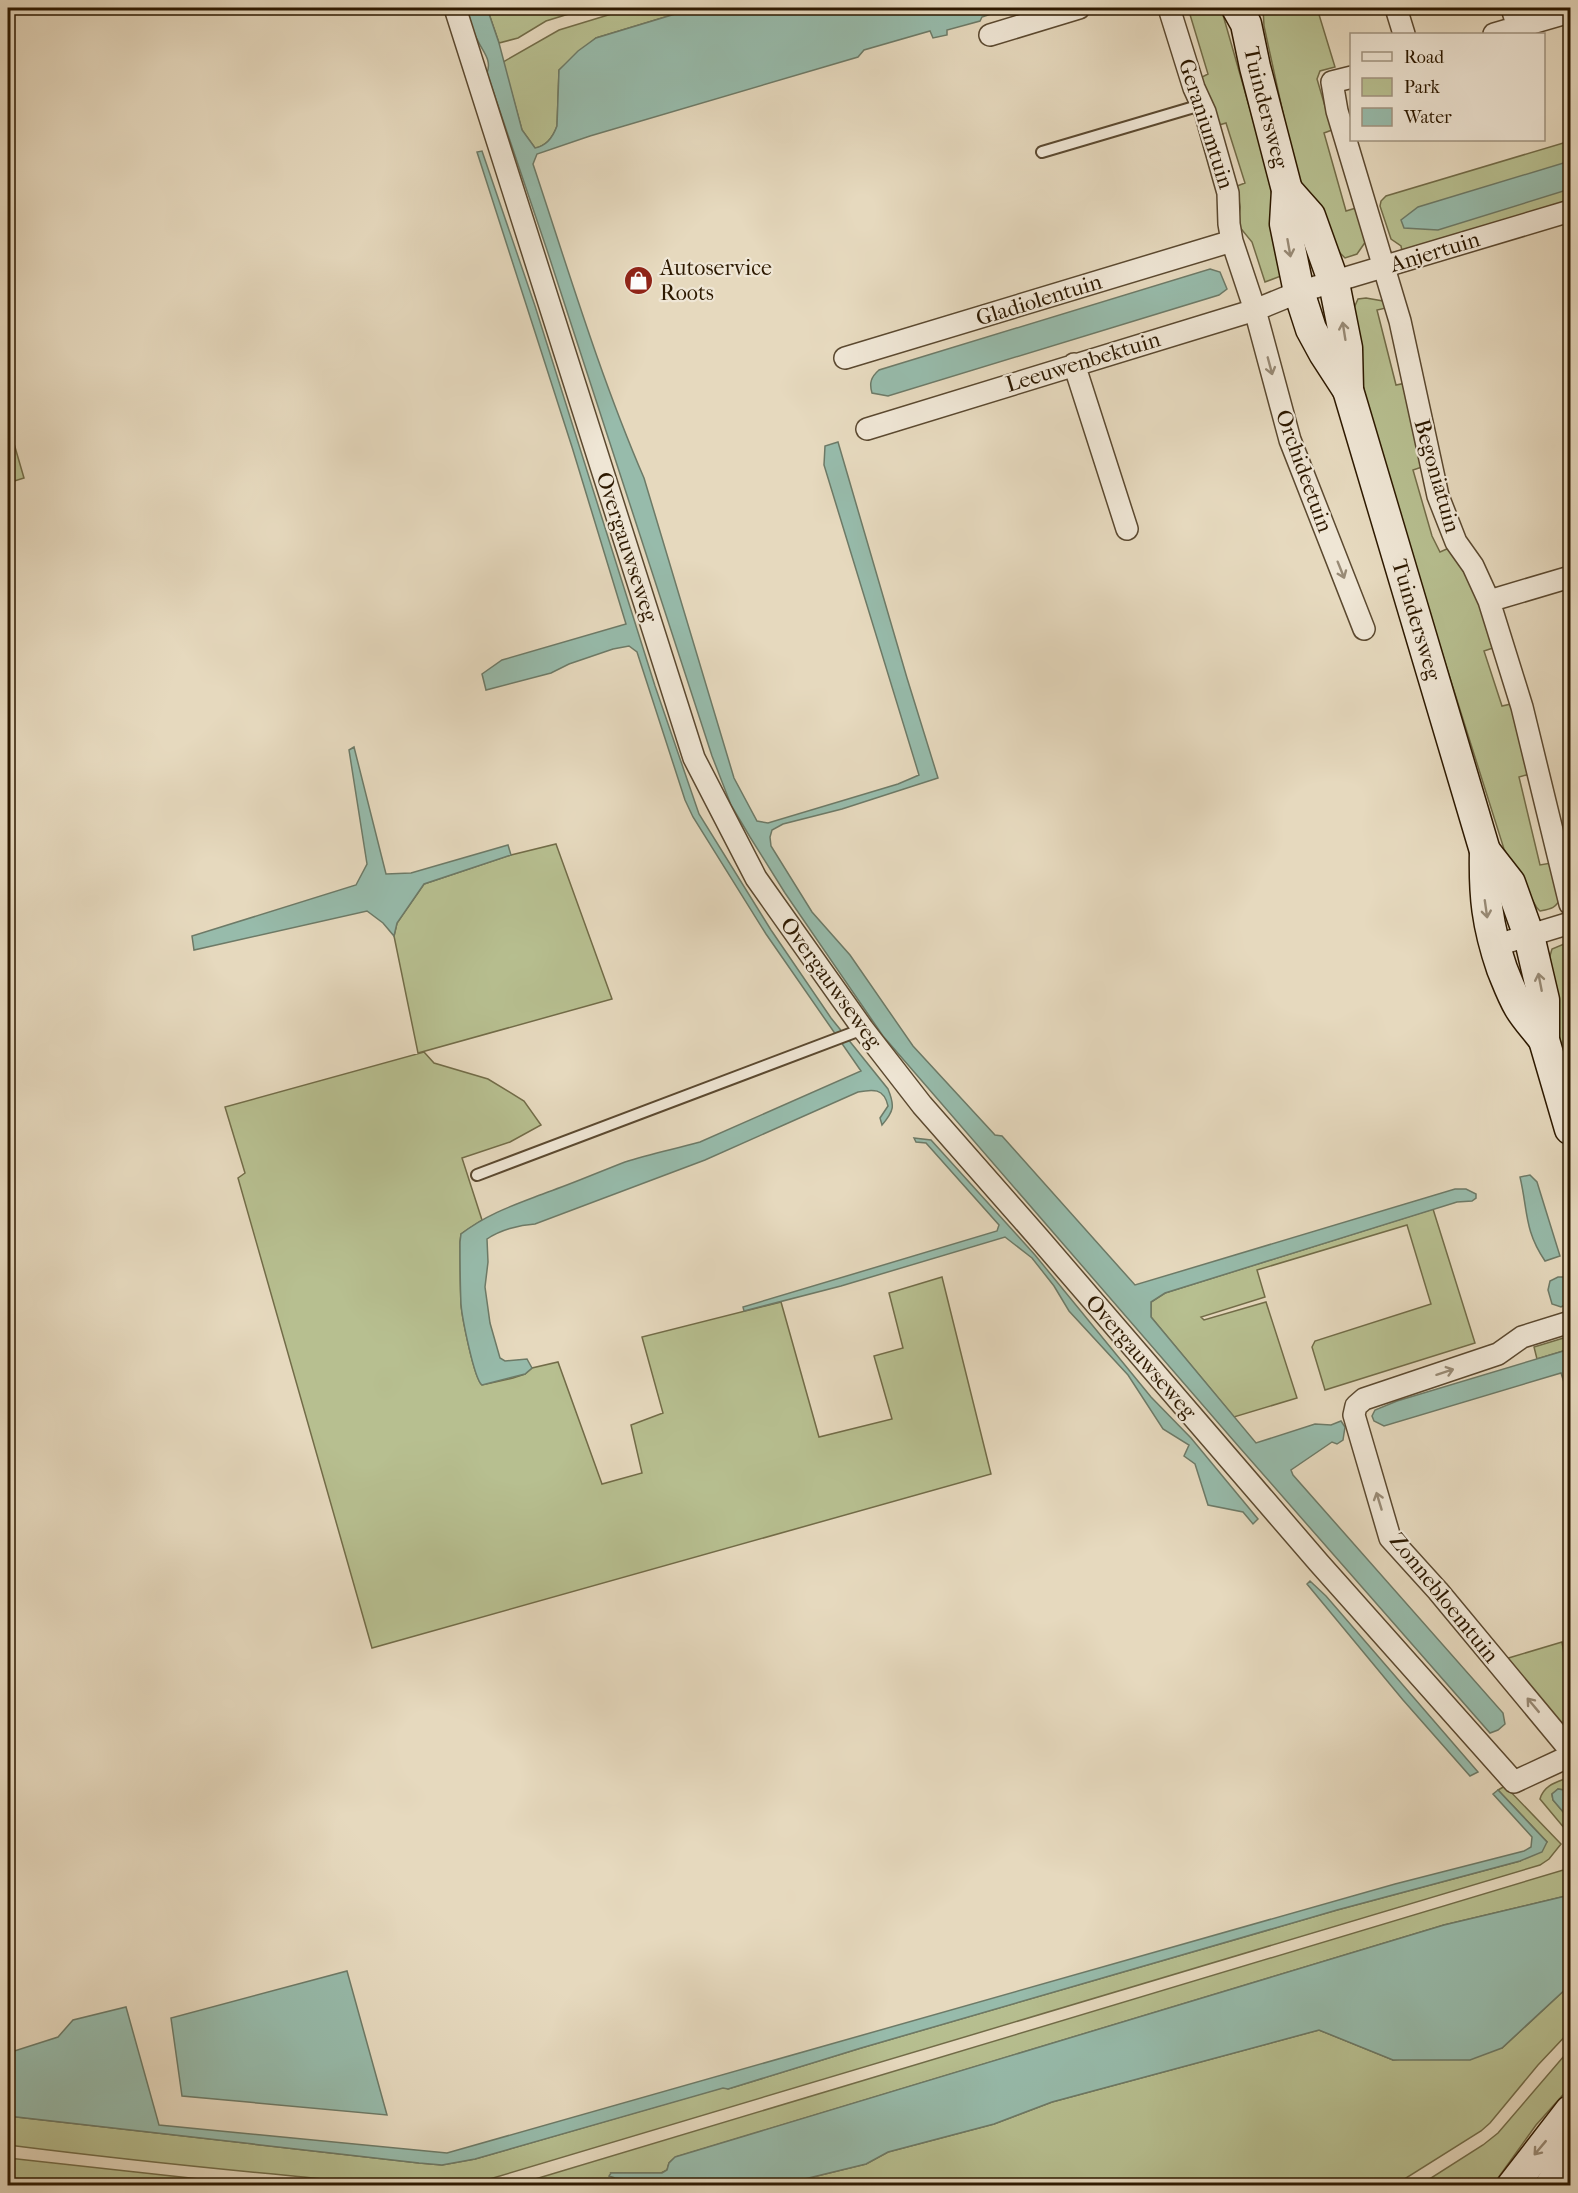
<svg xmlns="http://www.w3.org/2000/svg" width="1578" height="2193" font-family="'IM FELL French Canon',serif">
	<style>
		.green { fill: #b7bf90; stroke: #726c48; stroke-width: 1.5 }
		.water { fill: #97bbab; stroke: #6d7a67; stroke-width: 1.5 }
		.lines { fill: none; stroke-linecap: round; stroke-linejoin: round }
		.service-casing { stroke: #5b4930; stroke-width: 14 }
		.minor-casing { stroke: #5b4930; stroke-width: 24 }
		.secondary-casing { stroke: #2d1900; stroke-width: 33 }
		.service { stroke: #efe6d5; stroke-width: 10 }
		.minor { stroke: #efe6d5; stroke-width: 21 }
		.secondary { stroke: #efe6d5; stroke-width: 30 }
		.oneway { stroke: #988a75 }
		.labels { text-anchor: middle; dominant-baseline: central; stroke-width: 4.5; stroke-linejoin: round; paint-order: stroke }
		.street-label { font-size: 22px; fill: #2d1900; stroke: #efe6d5 }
		.poi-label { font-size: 22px; fill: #2d1900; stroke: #efe6d5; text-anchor: start }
	</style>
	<rect width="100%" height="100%" fill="#e6d9be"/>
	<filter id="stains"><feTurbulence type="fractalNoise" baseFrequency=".00333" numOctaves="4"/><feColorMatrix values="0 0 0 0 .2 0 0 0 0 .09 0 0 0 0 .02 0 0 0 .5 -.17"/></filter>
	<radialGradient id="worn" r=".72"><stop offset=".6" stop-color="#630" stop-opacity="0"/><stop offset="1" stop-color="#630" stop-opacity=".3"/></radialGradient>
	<path class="green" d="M487,8H588L546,21L518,38L499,43Z
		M631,8H695L596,38L559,70L557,126C553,137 547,146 535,148L522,130L503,62L559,30Z
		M1188,8H1221L1270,179L1274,193L1281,276L1265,282L1252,242L1238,225L1240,207L1237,186L1245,183L1226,123L1219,125L1200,78L1208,74Z
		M1263,8H1317L1335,67L1320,71L1317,79L1332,130L1324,133L1346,211L1356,208L1366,241L1357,254L1345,258L1340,253L1307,196L1295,168L1264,26Z
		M1570,141V202L1402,251L1401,246L1391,239L1380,206L1381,201L1386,196Z
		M1366,298L1383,301L1386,308L1377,310L1396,385L1406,383L1422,467L1413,470L1432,536L1440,552L1449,548L1472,583L1493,648L1484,651L1502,706L1511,704L1530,774L1519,777L1540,865L1551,863L1560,898C1557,908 1550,909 1540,911L1537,908L1504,849L1420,583L1361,384L1354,308L1358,299Z
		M8,423L24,478L8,483Z
		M556,844L612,999L418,1053L394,936L397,923L424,884L511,855Z
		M1564,944L1570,946V1078L1559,1039L1549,959L1552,949Z
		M424,1052L434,1063L488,1079L524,1101L541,1125L510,1142L462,1158L482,1220L461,1234L460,1242C460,1263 460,1283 461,1304C462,1317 474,1378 482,1385L513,1378L525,1374L532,1368L558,1362L602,1484L642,1473L631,1425L663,1413L642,1337L781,1302L819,1437L892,1419L874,1356L903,1348L889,1293L942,1277L991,1474L372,1648L238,1178L245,1173L225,1107Z
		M1433,1209L1475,1343L1325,1390L1312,1347L1315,1341L1431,1304L1407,1225L1257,1270L1265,1297L1201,1317L1204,1320L1266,1302L1297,1398L1234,1417L1151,1317V1302L1165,1293Z
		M1570,1336V1349L1537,1359L1534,1347Z
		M1562,1642L1566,1665H1570V1733L1565,1730L1502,1660Z
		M1570,1777V1791L1558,1789L1552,1794L1553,1800L1570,1820V1835L1540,1799C1544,1784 1558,1782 1570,1777Z
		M1505,1786L1561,1844L1549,1859L1540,1865L483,2181C420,2191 356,2182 293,2176C197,2167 103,2157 8,2145V2116L419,2163L442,2165L475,2159L724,2087L728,2089L861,2048L1337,1910L1520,1861L1547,1842L1498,1790Z
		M1570,1868V1895L1444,1925L676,2157L669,2163L667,2170L661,2173H611L615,2178L658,2182L663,2185L512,2186Z
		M1570,1985V2031L1538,2065L1490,2123L1481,2131L1395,2185L770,2186L780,2185L866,2164L888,2152L994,2124L1052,2102L1319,2030L1393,2060L1502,2048Z
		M1570,2049V2087L1536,2125L1493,2185H1420L1483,2145L1498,2133Z
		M8,2158L254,2185H8Z"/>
	<path class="water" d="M467,8H487L499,43L522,130L535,148C547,146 553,137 557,126L559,70L578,51L596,38L695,8H1009L982,17L980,21L947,30V35L933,38L930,31L864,50L858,57L590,136L537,154L533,164C568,269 600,376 644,478L734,778L757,821L768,823L898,784L919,775L824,465L825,446L838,442L907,678L938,778L842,809L783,824L772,830L770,837L771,846L812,912L850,955L913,1046L995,1135L1002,1136L1135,1285L1455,1189H1466L1476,1194V1198L1472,1201L1457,1202L1165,1293L1151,1302V1317L1256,1443L1315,1424L1331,1425L1341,1421L1345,1427L1343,1440L1337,1444L1332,1442L1291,1470L1293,1475L1503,1713L1505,1724L1498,1730L1490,1733L1240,1448L883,1036L785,893L750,837L731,805L712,756L547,250L487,73C492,60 483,52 478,41C472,32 470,18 467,8Z
		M482,151L535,306L655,686L699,814L771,930L831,1018L888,1089C895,1106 894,1111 882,1125L880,1118L888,1106C884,1088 873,1089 858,1092L705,1160L535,1224C519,1225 500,1230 487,1239L488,1262L485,1287L490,1323L500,1358L505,1361L527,1359L532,1368L525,1374L482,1385C474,1379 462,1317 461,1304C460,1283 460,1263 460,1242L461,1234C488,1213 517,1204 548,1192C574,1183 599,1172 625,1162C650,1154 675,1149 700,1142L861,1071L766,934L693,817L685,800L637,652L629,646L613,649L569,664L551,673L486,690L482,674L502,660L626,624L572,447L477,152Z
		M1570,161V189L1438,230L1404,228L1401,220L1418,207Z
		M1210,269L1220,272L1227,289L1219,295L888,396L872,393C869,383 871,377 879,370Z
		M354,747L386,874L411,873L508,845L511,855L424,884L397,923L394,936L383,923L367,911L194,950L192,936L356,885L367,864L349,750Z
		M914,1138L931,1140L1035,1255L1151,1397L1191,1438L1258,1519L1253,1524L1243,1512L1208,1505L1195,1464L1184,1456L1189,1445L1163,1429L1128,1375L1069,1311L1054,1286L1032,1258L1005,1237L841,1286L744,1311L743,1307L997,1231L999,1225L926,1143L916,1142Z
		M1530,1175L1537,1182L1560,1256L1545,1261C1524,1230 1528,1211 1520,1177Z
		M1558,1277H1565L1570,1285V1302L1561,1307L1552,1304L1548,1290L1550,1281Z
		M1570,1349V1401L1561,1373L1384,1426L1374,1421L1372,1416L1375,1410L1397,1401Z
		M1310,1581L1326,1596L1478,1772L1470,1776L1403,1700L1307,1584Z
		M1558,1789L1570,1791V1820L1553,1800L1552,1794Z
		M1498,1790L1547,1842L1542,1852L1520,1861L1337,1910L861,2048L728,2089L723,2088L475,2159L442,2165L419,2163L8,2116V2053L58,2037L73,2020L126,2007L159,2125L447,2153L1395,1884L1524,1851L1531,1847L1532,1837L1493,1794Z
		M1570,1895V1985L1502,2048L1470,2060H1393L1319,2030L1052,2102L994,2124L888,2152L866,2164L780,2185H663L658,2182L615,2178L609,2176L611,2173H662L667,2170L669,2163L675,2157L1444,1925Z
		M347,1971L387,2115L182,2096L171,2018Z"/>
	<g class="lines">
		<defs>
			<path id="service" d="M1042,152L1201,105
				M477,1175L863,1029"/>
			<path id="minor" d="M455,8L694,758L756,878L863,1029L922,1105L1038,1237L1319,1563L1514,1782
				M1169,8L1194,88L1205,112L1228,193L1229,224L1232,241L1255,310L1290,440L1364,629
				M1396,8L1404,34
				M1512,8L1518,28
				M1494,34L1570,12
				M990,35L1079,8
				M1352,77L1332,82L1337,111L1400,321L1438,496L1456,542L1473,566L1489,601L1522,707L1570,904
				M845,358L1232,241
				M1074,364L1127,529
				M867,429L1255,310L1299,292L1570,211
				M1489,601L1570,577
				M1494,946L1570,923
				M1570,1322L1522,1337L1498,1354L1364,1399L1356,1406L1354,1415L1390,1538L1438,1591L1570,1750
				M1514,1782L1570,1756"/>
			<g id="secondary">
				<path id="s1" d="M1237,8L1246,24L1255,67L1287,190L1285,224L1299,292L1311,329L1324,353L1348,390"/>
				<path id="s2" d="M1287,190L1310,216L1334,283L1347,348L1348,390L1485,851C1484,896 1487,925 1502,969C1507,981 1512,995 1519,1007C1526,1019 1536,1029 1544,1040"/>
				<path d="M1485,851L1510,883L1529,936L1544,1000V1040L1570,1129"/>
				<path d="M1512,2186L1570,2111"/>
				<path d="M1550,2186L1570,2155"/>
			</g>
		</defs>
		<use href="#service" class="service-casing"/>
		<use href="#minor" class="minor-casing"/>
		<use href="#secondary" class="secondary-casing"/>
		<use href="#service" class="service"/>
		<use href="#minor" class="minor"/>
		<use href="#secondary" class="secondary"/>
	</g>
	<defs><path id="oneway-shaft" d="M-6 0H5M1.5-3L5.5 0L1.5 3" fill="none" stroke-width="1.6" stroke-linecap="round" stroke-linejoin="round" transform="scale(1.5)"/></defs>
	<g class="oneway">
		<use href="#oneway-shaft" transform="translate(1289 248) rotate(80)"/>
		<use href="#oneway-shaft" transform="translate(1344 331) rotate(-99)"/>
		<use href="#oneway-shaft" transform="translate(1270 366) rotate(75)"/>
		<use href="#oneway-shaft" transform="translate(1341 570) rotate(68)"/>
		<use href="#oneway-shaft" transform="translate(1486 909) rotate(82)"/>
		<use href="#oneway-shaft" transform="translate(1540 982) rotate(-101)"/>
		<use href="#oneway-shaft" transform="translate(1445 1372) rotate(-18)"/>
		<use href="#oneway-shaft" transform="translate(1379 1501) rotate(-107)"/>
		<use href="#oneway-shaft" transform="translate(1533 1705) rotate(-130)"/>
		<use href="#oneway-shaft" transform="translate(1540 2148) rotate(130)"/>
	</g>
	<defs>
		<symbol id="shop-disc" viewBox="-11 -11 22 22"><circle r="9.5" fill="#8f2418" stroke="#efe6d5"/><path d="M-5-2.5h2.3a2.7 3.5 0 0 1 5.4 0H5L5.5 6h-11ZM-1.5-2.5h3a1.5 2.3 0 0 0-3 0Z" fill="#fff"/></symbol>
	</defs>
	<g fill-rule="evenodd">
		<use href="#shop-disc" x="622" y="264" width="33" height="33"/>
	</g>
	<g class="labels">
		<g class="street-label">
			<text stroke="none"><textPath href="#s1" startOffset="104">Tuindersweg</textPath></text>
			<text transform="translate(1206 124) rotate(72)">Geraniumtuin</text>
			<text transform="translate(1435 252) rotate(-17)">Anjertuin</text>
			<text transform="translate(1039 300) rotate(-17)">Gladiolentuin</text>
			<text transform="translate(1083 362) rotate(-17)">Leeuwenbektuin</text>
			<text transform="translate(1304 471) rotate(70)">Orchideetuin</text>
			<text transform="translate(1437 476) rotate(74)">Begoniatuin</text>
			<text transform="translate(627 547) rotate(72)">Overgauwseweg</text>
			<text stroke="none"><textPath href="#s2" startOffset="454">Tuindersweg</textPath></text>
			<text transform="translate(831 983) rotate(54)">Overgauwseweg</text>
			<text transform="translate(1141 1357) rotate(49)">Overgauwseweg</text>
			<text transform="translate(1444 1598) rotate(51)">Zonnebloemtuin</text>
		</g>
		<g class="poi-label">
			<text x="660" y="268">Autoservice<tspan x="660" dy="25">Roots</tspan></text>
		</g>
	</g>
	<rect width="1578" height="2193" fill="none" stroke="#e6d9be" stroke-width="30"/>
	<rect x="9" y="9" width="1560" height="2175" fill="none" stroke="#2d1900" stroke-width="3"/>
	<rect x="15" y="15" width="1548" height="2163" fill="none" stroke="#2d1900" stroke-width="1.5"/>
	<rect x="1350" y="33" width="195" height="108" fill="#efe6d5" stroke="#a19480" stroke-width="1.5"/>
	<rect x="1362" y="52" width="30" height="9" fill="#efe6d5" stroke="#a19480" stroke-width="1.5"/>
	<text x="1404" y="63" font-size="18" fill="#2d1900">Road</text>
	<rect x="1362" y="78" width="30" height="18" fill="#b7bf90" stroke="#a19480" stroke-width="1.5"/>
	<text x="1404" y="93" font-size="18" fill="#2d1900">Park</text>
	<rect x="1362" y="108" width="30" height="18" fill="#97bbab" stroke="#a19480" stroke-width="1.5"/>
	<text x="1404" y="123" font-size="18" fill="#2d1900">Water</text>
	<rect width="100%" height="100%" filter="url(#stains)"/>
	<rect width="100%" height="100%" fill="url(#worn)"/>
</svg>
